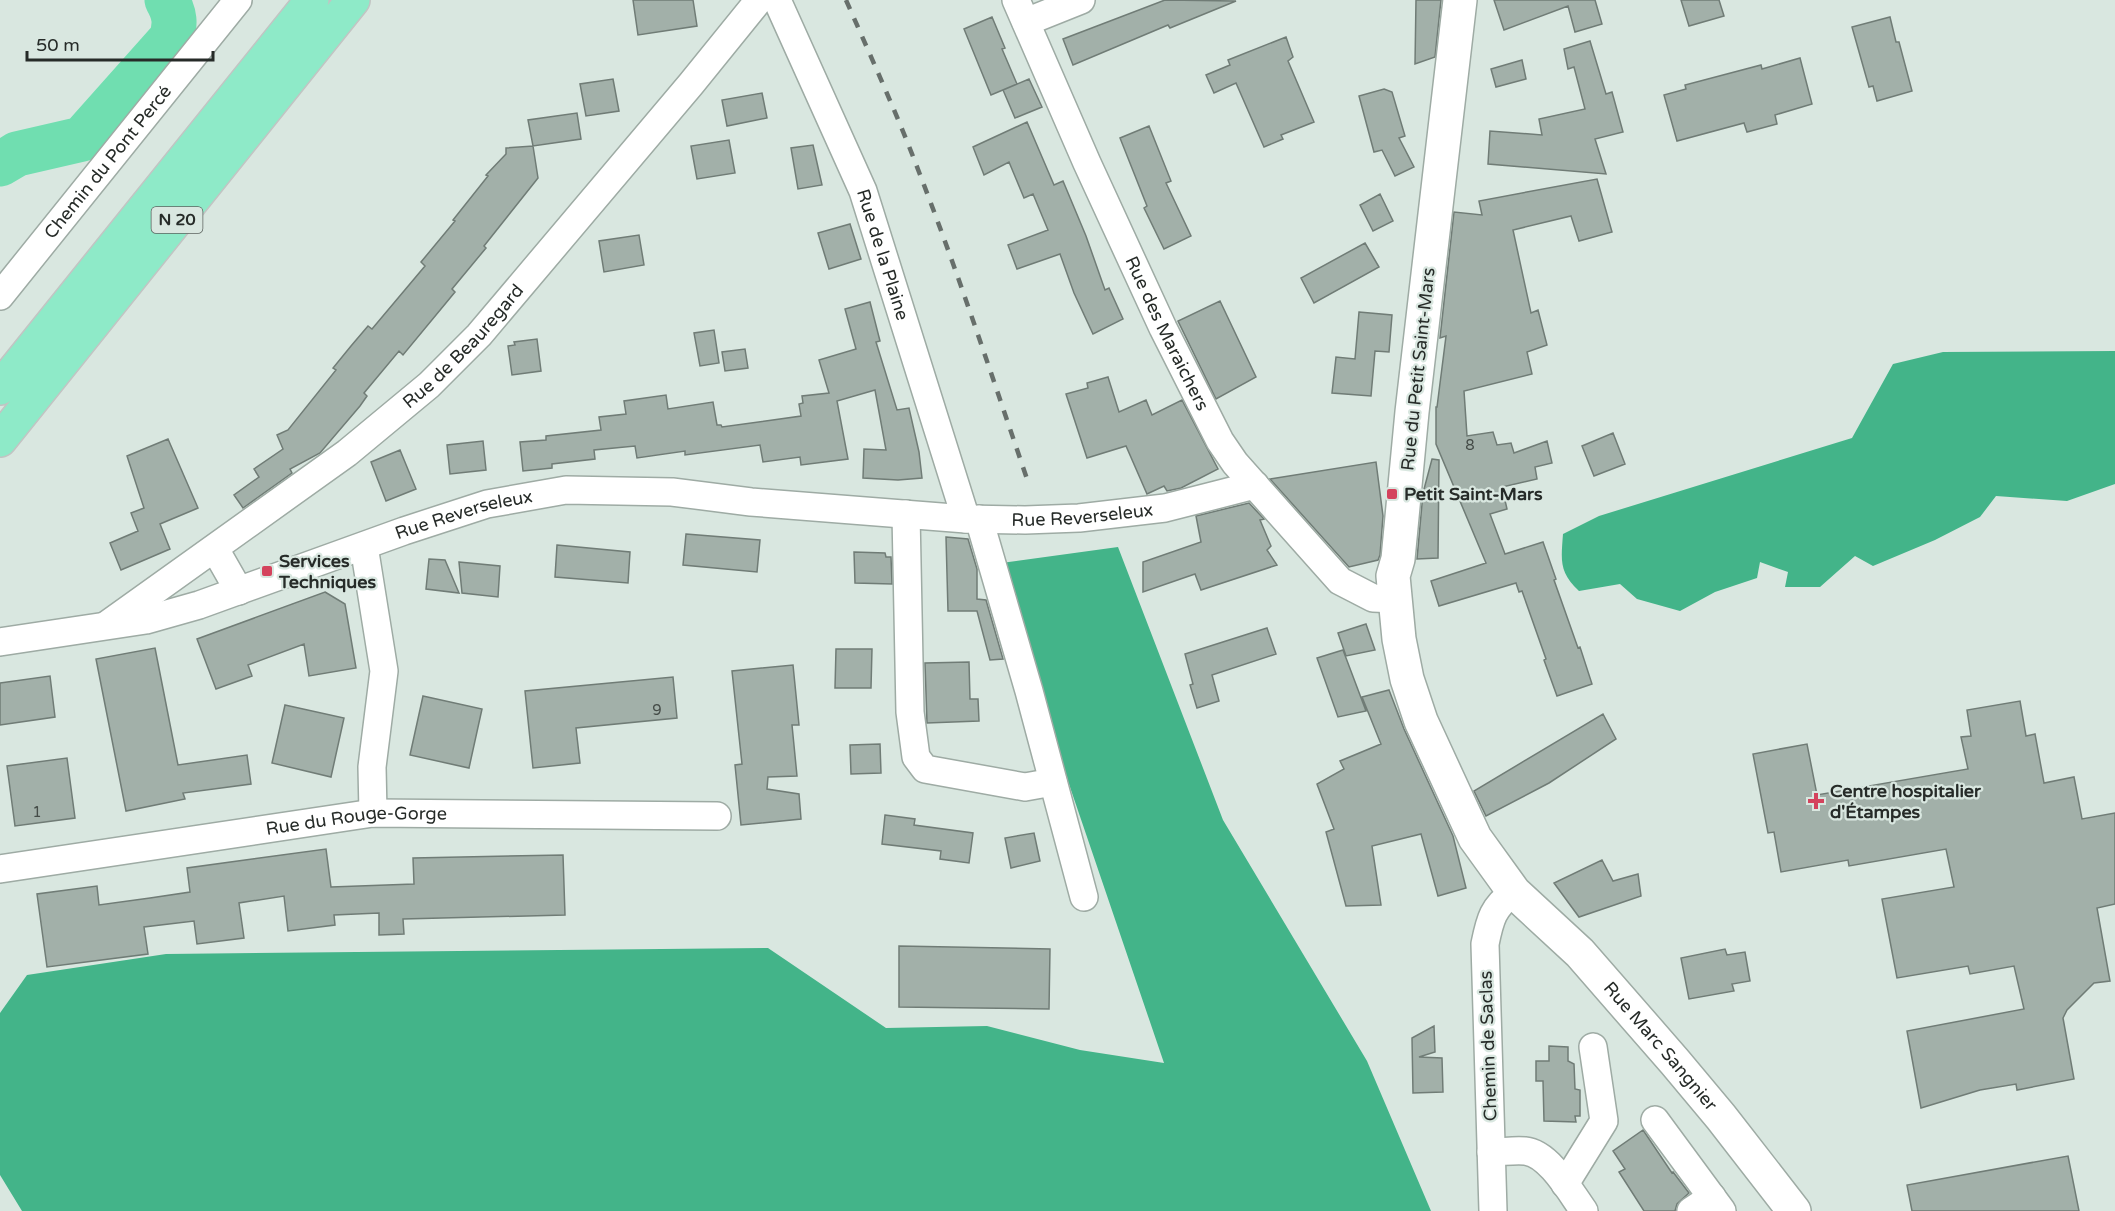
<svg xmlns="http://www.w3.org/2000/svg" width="2115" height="1211" font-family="'Varela Round',sans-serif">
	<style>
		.forest { fill: #43b489 }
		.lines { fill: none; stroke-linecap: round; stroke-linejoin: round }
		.river { stroke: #70deb0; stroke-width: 45 }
		.building { fill: #a2b0a9; stroke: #707c76; stroke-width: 1.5 }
		.minor-casing { stroke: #9eaba4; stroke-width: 30 }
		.tertiary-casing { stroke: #9eaba4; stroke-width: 36 }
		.primary-casing { stroke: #c2c4c3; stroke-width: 36 }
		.minor { stroke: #fff; stroke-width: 27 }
		.tertiary { stroke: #fff; stroke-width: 33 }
		.primary { stroke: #8eeac8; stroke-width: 33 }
		.rail { stroke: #676f6b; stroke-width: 4.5; stroke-dasharray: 10 10; stroke-linecap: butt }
		.poi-dot { fill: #d4435d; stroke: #d9e7e0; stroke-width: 2 }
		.labels { text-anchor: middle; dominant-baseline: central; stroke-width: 4.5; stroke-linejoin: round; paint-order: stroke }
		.number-label { font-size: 15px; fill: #454c48 }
		.shield { fill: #d9e7e0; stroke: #5c635f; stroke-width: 1.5 }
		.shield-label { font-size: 16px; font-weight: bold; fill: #262b28 }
		.street-label { font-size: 18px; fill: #262b28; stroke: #d9e7e0 }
		.poi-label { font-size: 18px; font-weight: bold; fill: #262b28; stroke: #d9e7e0; text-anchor: start }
	</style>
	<rect width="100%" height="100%" fill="#d9e7e0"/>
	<path class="forest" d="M2115,351V484L2067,501L1996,496L1980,517L1935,540L1873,566L1855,556L1820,587H1785L1788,572L1760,562L1757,578L1715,592L1680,611L1637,599L1620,584L1579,591C1559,572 1561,561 1563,534L1599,516L1852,438L1893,364L1943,352Z
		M1118,547L1223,820L1367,1061L1431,1211H22L0,1175V1013L27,975L166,954L768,948L886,1028L987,1026L1080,1050L1164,1063L994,564Z"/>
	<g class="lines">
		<path class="river" d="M0,164L17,154L82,139L171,39C176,24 175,14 167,0"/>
	</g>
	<path class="building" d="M633,0H693L697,26L638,35Z
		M1165,0L1236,1L1170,28L1168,25L1073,65L1063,39Z
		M1416,0H1441L1435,57L1415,64Z
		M1494,0H1595L1602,24L1575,32L1568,6L1504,30Z
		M1681,0H1719L1724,16L1689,26Z
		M992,17L1005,48L1002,49L1017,84L991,95L964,29Z
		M1890,17L1896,42H1899L1912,91L1877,101L1873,86L1869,87L1852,27Z
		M1286,37L1293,57L1288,61L1314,122L1281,135L1283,139L1264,147L1236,83L1214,93L1206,75L1230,65L1228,60Z
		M1590,41L1606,94L1612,92L1623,132L1595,139L1606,174L1488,164L1490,131L1542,135L1539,119L1585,109L1574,67L1568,69L1564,49Z
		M1800,58L1812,104L1775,115L1777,124L1747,132L1744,123L1677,141L1664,95L1686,89L1685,85L1761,65L1762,69Z
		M1522,60L1526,79L1496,87L1491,69Z
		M613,79L619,111L586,116L580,84Z
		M1029,79L1042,107L1015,118L1003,90Z
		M1384,89L1392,92L1405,136L1399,138L1414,167L1395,176L1382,150L1374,152L1359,96Z
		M762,93L767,118L727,126L722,100Z
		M577,113L581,139L533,146L528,120Z
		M1027,122L1054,185L1063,181L1086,236L1105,290L1109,288L1123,319L1093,334L1074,293L1060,254L1017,269L1008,245L1048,230L1033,194L1024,198L1009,162L984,175L973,147Z
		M1149,126L1171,181L1166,183L1191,236L1164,249L1144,208L1147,206L1120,138Z
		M729,140L735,173L697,179L691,146Z
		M813,145L822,185L798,189L791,148Z
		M533,146L538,178L484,246L486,248L452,289L455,292L403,355L399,351L364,393L367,396L360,406L320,453L290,469L292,473L243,508L234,495L259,477L254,469L283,449L277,435L288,430L336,370L333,368L351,346L368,326L372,329L425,266L421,262L455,221L453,220L488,176L486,175L506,154V148Z
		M1597,179L1612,232L1579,241L1571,216L1513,230L1531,313L1538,310L1547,345L1527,352L1532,374L1464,391L1467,436L1493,432L1497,445L1511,443L1514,453L1547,441L1552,463L1535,467L1537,479L1502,487L1507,509L1490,514L1505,554L1543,542L1556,579L1554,580L1578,648L1580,647L1592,684L1557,696L1544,660L1546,659L1522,591L1519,592L1516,583L1439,606L1431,581L1486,563L1436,444V407H1437L1446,336L1440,338L1454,212L1482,215L1479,201Z
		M1380,194L1393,221L1373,231L1360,205Z
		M850,224L861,259L829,269L818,233Z
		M639,235L644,265L604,272L599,241Z
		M1365,243L1379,267L1314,303L1301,278Z
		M1220,301L1256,377L1216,399L1178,321Z
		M870,302L880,341L876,342L897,410L909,408L919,452L922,478L898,480L863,478L864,449L886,450L875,390L837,401L848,459L801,465L800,457L763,462L760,445L685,455V451L637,458L635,446L594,450L595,459L552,464V468L523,471L520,442L546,440V436L601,430L599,417L626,414L624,401L666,395L668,409L713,402L717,425H721L722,427L801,416L799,404L803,403L802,396L829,393L819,360L856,349L845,309Z
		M1359,312L1392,315L1389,352L1375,351L1371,396L1332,393L1336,357L1355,359Z
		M714,330L719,363L700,366L694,333Z
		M537,339L541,371L512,375L508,346L515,345L514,342Z
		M745,349L748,368L725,371L722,352Z
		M1108,377L1119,412L1146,400L1152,415L1182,400L1218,469L1181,488L1167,491L1164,486L1147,494L1126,446L1087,458L1066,394L1088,388L1087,383Z
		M1613,433L1625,464L1594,476L1582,446Z
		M168,439L198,508L160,524L170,549L121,570L110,543L138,531L131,513L144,508L127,456Z
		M483,441L486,470L450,474L447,445Z
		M400,450L416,489L386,501L371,462Z
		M1432,459L1439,460L1438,558L1417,559L1423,493Z
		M1376,462L1383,516L1380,555L1378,560L1349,567L1270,479Z
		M1249,503L1264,519L1260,520L1271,546L1267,550L1277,565L1201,590L1195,574L1143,592V562L1201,542L1196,516Z
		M686,534L760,540L757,572L683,565Z
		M946,537L968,539L977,569V599L986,600L1003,659L990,660L977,611H948Z
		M557,545L630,552L628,583L555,577Z
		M854,552L885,553L886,557H891L892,584L855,583Z
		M429,559L445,560L459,593L426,589Z
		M459,562L500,566L498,597L462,593Z
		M325,592L345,604L356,668L309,676L304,644L248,665L252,676L216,689L197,639Z
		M1366,624L1375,650L1346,656L1338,633Z
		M1267,628L1276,654L1212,675L1219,701L1197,708L1190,685L1193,684L1185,654Z
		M155,648L178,765L247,755L251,784L183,793L185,799L126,811L96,659Z
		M836,649H872L871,688H835Z
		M1343,650L1366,711L1338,717L1317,658Z
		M969,662L970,699H978L979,721L927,723L925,663Z
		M793,665L799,725H792L797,776L768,777L767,789L799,794L801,819L741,825L735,765L742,764L732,671Z
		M50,676L55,717L0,725V683Z
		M673,677L677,718L576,728L580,763L533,768L525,691Z
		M1389,690L1404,729L1453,836L1466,888L1438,896L1421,834L1372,846L1381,905L1346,906L1326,832L1334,829L1317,784L1344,769L1340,761L1381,744L1362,697Z
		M423,696L482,709L469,768L410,755Z
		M2020,701L2026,736L2035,734L2044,783L2074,777L2082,819L2115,813V904L2097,908L2110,981L2094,983L2067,1010L2063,1018L2074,1079L2017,1090L2016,1084L1980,1090L1921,1108L1907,1031L2024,1009L2014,966L1970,974L1968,966L1897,978L1882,899L1954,887L1946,849L1849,866L1848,860L1781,872L1774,832L1768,833L1753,754L1807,744L1817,795L1968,769L1961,737L1971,736L1967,710Z
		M285,705L344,718L331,777L272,763Z
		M1603,714L1616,739L1549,783L1486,816L1474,791Z
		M880,744L881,773L851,774L850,745Z
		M67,758L75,818L15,826L7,766Z
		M885,815L915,819L914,825L973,833L969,863L940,859L941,851L882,844Z
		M1034,833L1040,861L1011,868L1005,838Z
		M326,849L331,887L414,884L413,858L563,855L565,915L403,919L404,934L379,935V913L334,915L335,925L288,931L284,896L239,903L244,938L197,944L194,921L144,927L148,954L47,967L37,894L97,886L99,905L150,898L190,892L187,868Z
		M1602,860L1613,881L1638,874L1641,896L1579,917L1554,883Z
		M899,946L1050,949L1049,1009L899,1007Z
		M1725,949L1727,955L1745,952L1750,981L1732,984L1734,991L1689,999L1681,958Z
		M1434,1026L1435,1052L1419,1057L1442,1058L1443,1092L1413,1093L1412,1038Z
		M1549,1046L1568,1047V1061L1574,1064L1575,1089L1580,1090V1116H1575L1576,1122L1544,1121L1543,1081H1536V1061H1549Z
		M1643,1130L1672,1173L1673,1172L1689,1193L1677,1204L1675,1211H1644L1619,1172L1625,1169L1613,1151Z
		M2068,1156L2079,1211H1912L1907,1185Z"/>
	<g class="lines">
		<defs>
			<g id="minor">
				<path id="s1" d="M777,0L863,191L966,519"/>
				<path id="s2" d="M1016,0L1087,163L1163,328L1220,441L1235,463L1340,581L1373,598L1396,599"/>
				<path d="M1026,22L1081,0"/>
				<path id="s3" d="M0,296L238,0"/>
				<path d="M906,514L910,712L916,757L925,769L1025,787L1053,782"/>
				<path d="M979,519L1029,691L1084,897"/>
				<path d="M364,546L384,671L372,767L373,813"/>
				<path d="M215,549L239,591"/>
				<path id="s4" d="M108,624L347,453L429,385L479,335L691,84L759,0"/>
				<path id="s5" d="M0,642L146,620L199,605L404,531L487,504L566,490L672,492L751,502L966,519L1025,520L1079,518L1165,508L1255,485"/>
				<path id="s6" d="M0,869L373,813L717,816"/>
				<path d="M1655,1120L1722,1211"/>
				<path d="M1491,1152C1502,1152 1514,1150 1525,1151C1549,1153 1571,1193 1584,1211"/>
				<path d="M1565,1184L1604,1121L1593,1047"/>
				<path d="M1493,1211L1485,944C1490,919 1493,907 1514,892"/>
				<path d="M1691,1211L1712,1197"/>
			</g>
			<g id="tertiary">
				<path id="s7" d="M1460,0L1412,412L1398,559L1393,576L1399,639L1407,679L1421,721L1475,838L1514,892L1580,953L1675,1062L1721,1117L1794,1211"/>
			</g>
			<path id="primary" d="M0,388L312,0
				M0,440L353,0"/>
		</defs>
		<use href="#minor" class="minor-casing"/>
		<use href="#tertiary" class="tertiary-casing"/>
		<use href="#primary" class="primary-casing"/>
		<use href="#minor" class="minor"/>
		<use href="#tertiary" class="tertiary"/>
		<use href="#primary" class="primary"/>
		<path class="rail" d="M846,0C871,57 897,114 919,172C958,273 992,376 1027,479"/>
	</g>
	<g class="poi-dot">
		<rect x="1386" y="488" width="12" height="12" rx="3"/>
		<rect x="261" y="565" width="12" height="12" rx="3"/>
		<path d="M1813 792h6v6h6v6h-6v6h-6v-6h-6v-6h6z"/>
	</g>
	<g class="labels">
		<g class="number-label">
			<text x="1470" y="445">8</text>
			<text x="657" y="710">9</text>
			<text x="37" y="812">1</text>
		</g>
		<rect class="shield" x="151.5" y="207" width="51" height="26" rx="4.5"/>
		<g class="shield-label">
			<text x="177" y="220">N 20</text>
		</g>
		<g class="street-label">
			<text stroke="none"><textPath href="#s3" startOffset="172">Chemin du Pont Percé</textPath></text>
			<text stroke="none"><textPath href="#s1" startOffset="276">Rue de la Plaine</textPath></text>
			<text stroke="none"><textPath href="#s2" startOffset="366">Rue des Maraichers</textPath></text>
			<text stroke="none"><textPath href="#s4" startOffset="452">Rue de Beauregard</textPath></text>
			<text transform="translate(1418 369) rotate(-84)">Rue du Petit Saint-Mars</text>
			<text stroke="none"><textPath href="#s5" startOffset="1106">Rue Reverseleux</textPath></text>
			<text stroke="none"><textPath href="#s5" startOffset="483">Rue Reverseleux</textPath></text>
			<text stroke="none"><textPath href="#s6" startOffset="360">Rue du Rouge-Gorge</textPath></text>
			<text transform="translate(1488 1046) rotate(-92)">Chemin de Saclas</text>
			<text stroke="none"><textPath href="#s7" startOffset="1137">Rue Marc Sangnier</textPath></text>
		</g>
		<g class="poi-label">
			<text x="1404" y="494">Petit Saint-Mars</text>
			<text x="279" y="561">Services<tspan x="279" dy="21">Techniques</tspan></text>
			<text x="1830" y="791">Centre hospitalier<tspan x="1830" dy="21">d'Étampes</tspan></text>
		</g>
	</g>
	<path d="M27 51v9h186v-9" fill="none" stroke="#262b28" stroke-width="3"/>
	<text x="36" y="51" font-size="18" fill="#262b28" stroke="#d9e7e0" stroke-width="4.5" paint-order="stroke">50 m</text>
</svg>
